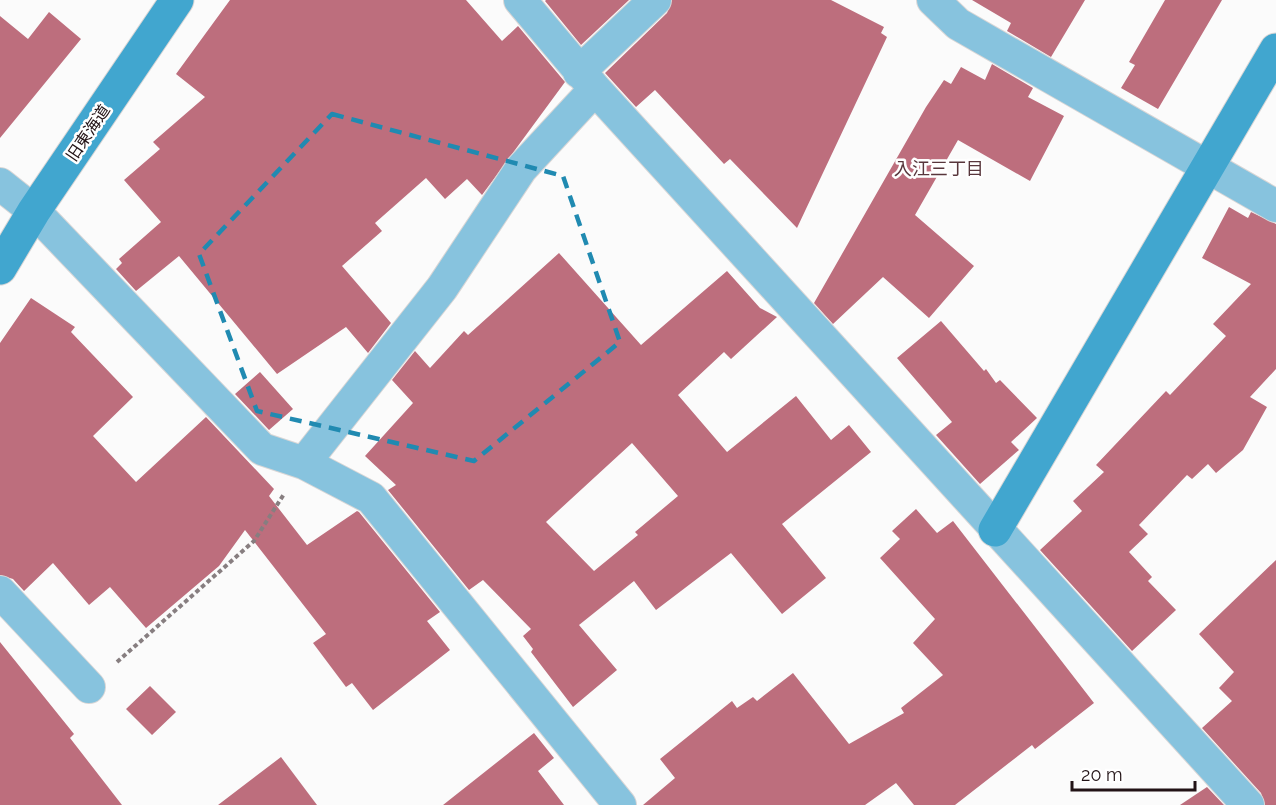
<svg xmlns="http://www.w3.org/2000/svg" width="1276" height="805" font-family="Raleway,'Noto Sans JP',sans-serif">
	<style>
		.building { fill: #bd6e7d; fill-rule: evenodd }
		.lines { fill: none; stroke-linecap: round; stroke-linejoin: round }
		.street-casing { stroke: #d8d6d6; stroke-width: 34 }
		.secondary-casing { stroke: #d8d6d6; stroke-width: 35 }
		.path { stroke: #877e80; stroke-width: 4; stroke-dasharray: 4.5 3; stroke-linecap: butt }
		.street { stroke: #87c3de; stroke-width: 32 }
		.secondary { stroke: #41a6cf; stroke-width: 33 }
		.marked { fill: none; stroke: #208ab1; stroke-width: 4.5; stroke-dasharray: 12 8; stroke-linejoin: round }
		.labels { text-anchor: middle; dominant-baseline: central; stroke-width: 5; stroke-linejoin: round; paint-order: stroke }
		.street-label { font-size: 16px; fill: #221316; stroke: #fff }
		.neighbourhood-label { font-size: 18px; fill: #58363c; stroke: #fff }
	</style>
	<rect width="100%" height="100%" fill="#fbfbfb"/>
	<path class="building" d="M230,0H466L502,41L518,26L565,82L482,195L467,179L445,199L426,178L375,223L382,231L342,266L391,323L368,353L346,327L277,374L179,256L136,291L116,269L122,263L119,259L161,222L124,180L160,149L153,142L205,97L176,74Z
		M546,0H629L581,45L545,1Z
		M672,0H831L884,27L881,33L887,37L797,228L730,159L724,164L655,90L636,107L605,73L667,13Z
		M972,0H1085L1051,57L1007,31L1011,23Z
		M1165,0H1222L1158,109L1121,88L1135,65L1129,62Z
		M49,12L81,39L0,138V16L28,39Z
		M992,64L1033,88L1028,97L1064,116L1030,181L958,140L915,215L974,266L929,318L883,277L833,324L814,303L926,107L944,80L951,84L961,67L985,80Z
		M1229,207L1248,218L1251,212L1276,224V369L1250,397L1267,407L1243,450L1216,473L1208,464L1192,479L1187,475L1139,525L1148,534L1129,552L1152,577L1148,581L1176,610L1132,651L1040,550L1082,511L1073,501L1104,472L1096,465L1166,391L1170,395L1226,336L1213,324L1251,284L1202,258Z
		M559,253L641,345L727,271L760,308L777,317L731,359L724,352L678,395L727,452L796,396L831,440L849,425L871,452L782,524L826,578L782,614L731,553L656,610L634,581L579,625L617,670L573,707L531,652L533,649L523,636L531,629L483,580L469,590L388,490L396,485L365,456L413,403L392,380L415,351L430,368L464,331L468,335ZM632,443L678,496L635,532L638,535L594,571L546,522Z
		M31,298L75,327L71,332L133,397L93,436L136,482L206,417L274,489L269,496L307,545L357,511L359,512L440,612L427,621L450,650L373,710L352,683L346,687L313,643L326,634L245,530L219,566L146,628L110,587L89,605L53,563L24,591L13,579L0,575V343Z
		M941,321L984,371L986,369L996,383L1000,380L1037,418L1011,442L1019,450L980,484L936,435L952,422L897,358Z
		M260,372L293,409L269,430L235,394Z
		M916,509L937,533L953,521L1094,703L1035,749L1032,745L955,805H914L896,783L865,805H643L675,778L660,759L732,701L737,708L753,697L757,701L793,673L849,744L904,713L901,708L943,675L913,643L935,619L880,558L900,539L892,531Z
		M1276,560V805H1265L1261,793L1202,728L1232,701L1219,688L1234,672L1199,634Z
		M0,642L74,734L70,738L122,805H0Z
		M150,686L176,712L152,735L126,709Z
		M534,733L554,758L538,771L564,805H443Z
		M281,757L317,805H218Z
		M1207,787L1224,805H1180Z"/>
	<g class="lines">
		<defs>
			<path id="street" d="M520,0L595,89L1248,805
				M933,0L958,24L1276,206
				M579,72L655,0
				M0,184L34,211L262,449L304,463L371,498L620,805
				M304,463L442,288L521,169L595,89
				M0,592L89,687"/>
			<path id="secondary" d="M0,268L34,211L177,0
				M995,530L1276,50"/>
		</defs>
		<use href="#street" class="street-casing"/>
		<use href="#secondary" class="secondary-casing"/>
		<path class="path" d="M117,662L254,541L284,494"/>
		<use href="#street" class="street"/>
		<use href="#secondary" class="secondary"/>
	</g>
	<path class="marked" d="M332,114L563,176L620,342L474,461L257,411L199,254Z"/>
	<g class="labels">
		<g class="street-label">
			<text transform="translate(88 133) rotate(-56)">旧東海道</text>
		</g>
		<g class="neighbourhood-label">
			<text x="939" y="168">入江三丁目</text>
		</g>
	</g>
	<path d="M1072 781v9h123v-9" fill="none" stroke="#221316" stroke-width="3"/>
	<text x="1081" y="781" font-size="18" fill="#221316" stroke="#ffffff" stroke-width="4.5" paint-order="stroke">20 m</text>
</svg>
